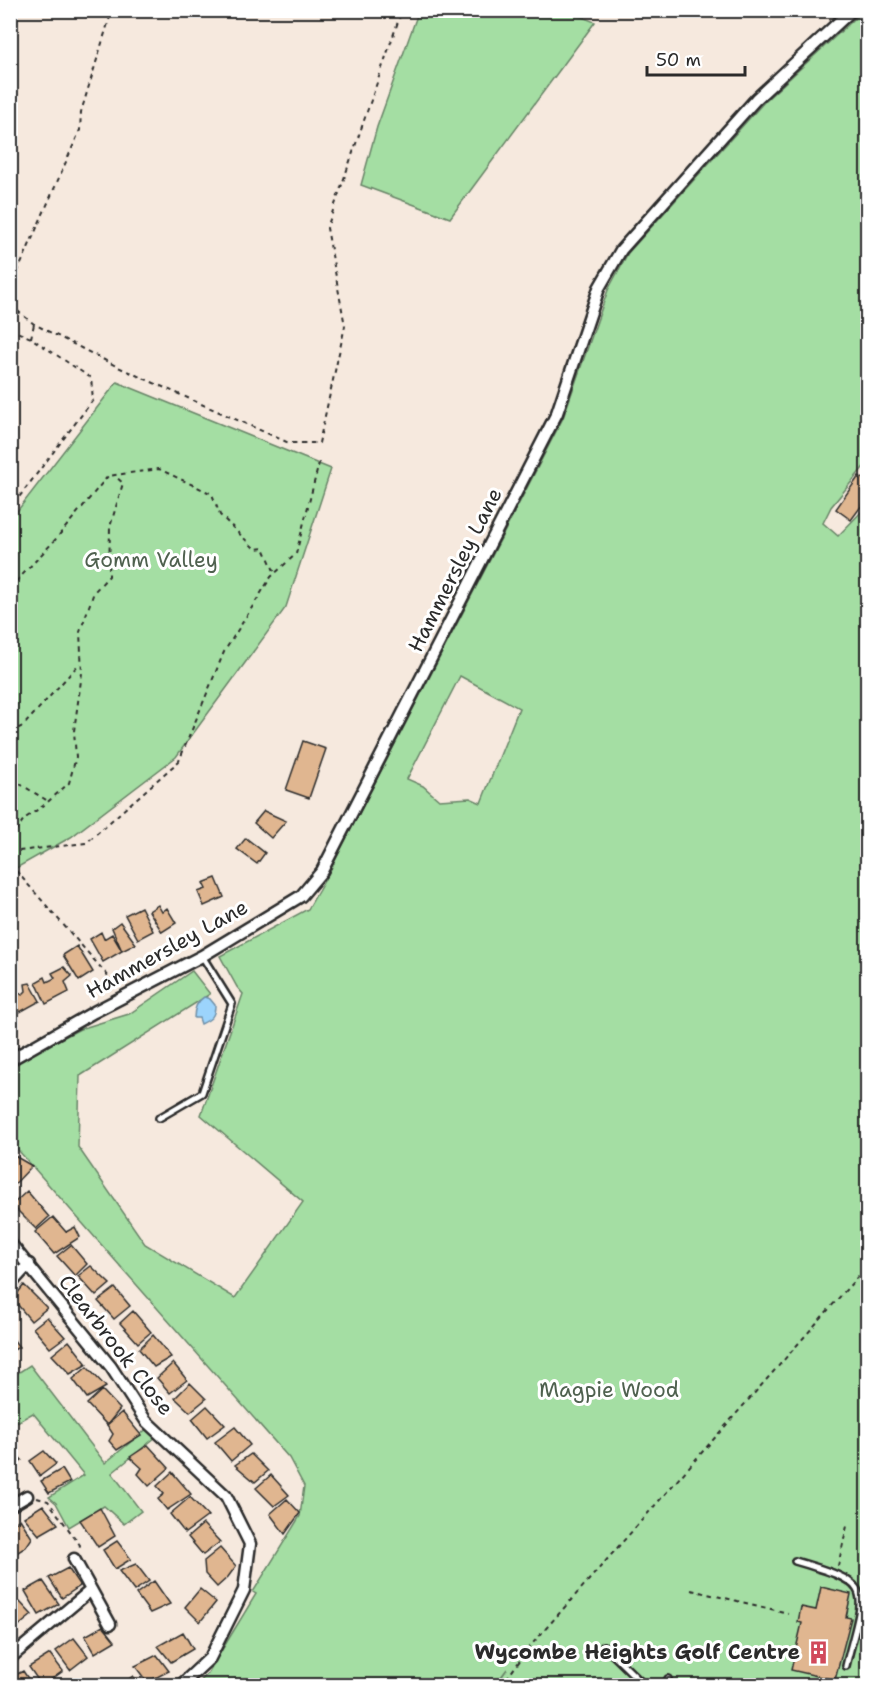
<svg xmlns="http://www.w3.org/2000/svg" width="878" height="1696" font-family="'Shantell Sans',sans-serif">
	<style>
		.green { fill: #a4dea3; stroke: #688467; stroke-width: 1.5; fill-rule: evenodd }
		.water { fill: #9cd4fc; stroke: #6f90a8; stroke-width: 1.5 }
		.building { fill: #e0b690; stroke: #2b2b2b; stroke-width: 1.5 }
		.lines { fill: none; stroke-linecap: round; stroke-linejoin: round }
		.service-casing { stroke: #2b2b2b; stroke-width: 10 }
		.minor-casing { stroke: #2b2b2b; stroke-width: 15 }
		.path { stroke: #2b2b2b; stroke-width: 2; stroke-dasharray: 4.5 4.5; stroke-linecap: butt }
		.service { stroke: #fff; stroke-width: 5 }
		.minor { stroke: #fff; stroke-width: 10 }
		.labels { text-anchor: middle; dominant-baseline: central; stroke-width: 6; stroke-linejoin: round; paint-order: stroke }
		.park-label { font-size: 21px; fill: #4f614f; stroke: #fff }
		.street-label { font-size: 21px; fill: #2b2b2b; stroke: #fff }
		.poi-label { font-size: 21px; font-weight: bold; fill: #2b2b2b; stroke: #fff; text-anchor: end }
	</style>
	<rect width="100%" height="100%" fill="#f6e9de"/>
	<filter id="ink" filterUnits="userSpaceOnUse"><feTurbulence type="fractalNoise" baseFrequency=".0167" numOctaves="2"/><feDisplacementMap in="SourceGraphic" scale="12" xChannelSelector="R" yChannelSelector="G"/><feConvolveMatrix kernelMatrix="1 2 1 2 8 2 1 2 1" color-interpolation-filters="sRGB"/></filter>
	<g filter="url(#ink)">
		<path class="green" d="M419,10L567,11L595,22L450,218L361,185L377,127Z
			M863,11H867V463L831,507L823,523L838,536L867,506V1685H496L507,1669L495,1685H197L208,1673L256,1594L253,1592L300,1516L304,1486L289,1458L11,1142L10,1065L80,1029L129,1014L192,971L210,994L80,1076L78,1147L145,1244L235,1298L303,1202L201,1115L243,994L237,987L220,956L308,909L328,874L563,418L608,290L628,253L765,101ZM460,676L519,708L481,803L470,798L439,800L423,786L407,779Z
			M117,382L331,469L286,607L176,757L71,837L11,871V519Z
			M30,1365L105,1463L148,1428L156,1437L112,1473L141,1511L124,1524L104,1506L69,1527L56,1503L49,1497L84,1475L33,1413L12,1425L10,1422V1378Z"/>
		<path class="water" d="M204,997L210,999L215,1005C215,1017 211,1019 201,1024L199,1018H194C194,1009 196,1002 204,997Z"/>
		<path class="building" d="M859,476L868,482V497L851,520L836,509Z
			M303,741L326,749L309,798L286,790Z
			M264,811L286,821L271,838L254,823Z
			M246,838L265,853L257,864L237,849Z
			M216,878L224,897L204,906L198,892L206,889L203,883Z
			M158,905L162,912L167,908L176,923L162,932L149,911Z
			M141,907L153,931L138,939L125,915Z
			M120,922L136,944L122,951L112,928Z
			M101,932L104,939L112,934L122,951L103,962L90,939Z
			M77,946L93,972L79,981L63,955Z
			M64,967L72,976L65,982L69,992L46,1004L36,982L45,977L47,982L55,978L52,973Z
			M30,983L40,1001L20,1012L10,997L16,990L22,995L26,991L25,984Z
			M13,1155L32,1166L10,1189V1157Z
			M27,1191L49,1217L36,1229L12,1205Z
			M53,1217L66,1232L75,1227L80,1237L54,1254L35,1232Z
			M71,1245L87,1264L75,1276L57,1256Z
			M91,1266L110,1284L96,1296L78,1276Z
			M24,1285L47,1308L31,1321L13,1299Z
			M115,1288L130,1306L114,1319L98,1301Z
			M133,1311L151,1332L138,1343L120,1323Z
			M47,1317L65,1337L50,1348L33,1328Z
			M10,1335L19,1347L10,1352Z
			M153,1335L171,1357L154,1367L139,1349Z
			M69,1341L87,1364L70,1374L52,1355Z
			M173,1363L187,1380L170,1393L157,1378Z
			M87,1367L106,1387L87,1398L73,1379Z
			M190,1383L206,1399L190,1412L175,1398Z
			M102,1390L120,1409L107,1425L87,1404Z
			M207,1406L225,1425L207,1438L192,1419Z
			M122,1412L141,1435L117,1450L109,1441L113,1434L107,1425Z
			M235,1427L250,1445L231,1461L215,1442Z
			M148,1445L169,1468L149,1486L138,1474L142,1468L130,1457Z
			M10,1448L22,1460L10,1468Z
			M44,1451L56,1464L40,1476L30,1461Z
			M251,1454L268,1471L255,1482L235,1465Z
			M62,1469L70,1482L49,1493L41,1481Z
			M172,1472L191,1494L167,1510L158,1499L164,1494L157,1486Z
			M271,1475L289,1495L274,1506L256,1488Z
			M190,1497L208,1516L185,1533L170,1514Z
			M287,1499L300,1513L285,1534L270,1514Z
			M43,1505L58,1524L39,1535L24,1517Z
			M100,1508L115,1536L98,1547L80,1520Z
			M20,1519L32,1538L26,1547L15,1554L10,1546V1526Z
			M203,1524L220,1542L203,1555L188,1537Z
			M117,1541L131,1559L115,1569L103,1550Z
			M220,1548L236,1566L228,1577L217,1587L205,1574L204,1561Z
			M136,1564L149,1581L134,1591L119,1571Z
			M68,1568L80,1586L62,1598L49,1578Z
			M43,1581L59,1604L39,1615L25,1591Z
			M154,1581L170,1604L150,1613L136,1594Z
			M821,1587L851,1594L846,1617L851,1618L835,1680L791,1670L802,1623L798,1622L801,1607L816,1610Z
			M200,1589L216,1602L200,1622L185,1607Z
			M20,1602L32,1615L16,1628L10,1621V1607Z
			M103,1626L115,1641L95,1653L85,1636Z
			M183,1632L193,1649L171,1662L158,1646Z
			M74,1638L88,1656L70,1670L56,1651Z
			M50,1654L63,1671L42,1686L29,1667Z
			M157,1655L169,1671L147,1682L135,1666Z
			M23,1671L33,1686H10V1678Z
			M133,1676L141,1686H119Z"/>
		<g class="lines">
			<defs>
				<path id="service" d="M159,1118L202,1093L232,1004L202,956
					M795,1561C878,1585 865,1588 846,1666
					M604,1646L645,1686
					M665,1686L668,1679"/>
				<path id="minor" d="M10,1060L94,1012L202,956L301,896L322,871L557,413L599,288L621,250L756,99L852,10
					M10,1243L111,1367L146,1421L226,1496L250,1544L244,1590L210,1658L180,1686
					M10,1285L29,1264
					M10,1506L27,1496
					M74,1559L110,1624
					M10,1658L91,1590"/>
			</defs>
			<use href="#service" class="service-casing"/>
			<use href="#minor" class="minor-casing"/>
			<path class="path" d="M10,289L80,130L81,112L112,10
				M10,305L34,324L118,367L289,443H319L345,326L327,228L402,10
				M10,329L31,338L91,378L93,400L10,509
				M31,338L34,324
				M10,588L55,540L108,476L159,469L212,494L220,515L255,549L264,548L275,573
				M10,732L23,726L80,663
				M10,784H20L48,801
				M10,839L24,819L43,806L69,783L76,757L74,731L82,673L80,632L94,592L109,576L110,527L123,483L115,476
				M10,852L86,843L179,761L224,652L271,577L296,554L320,459
				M10,864L117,986
				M37,1498L48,1501L80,1545L79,1548
				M838,1566L847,1526
				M691,1590L788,1613
				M501,1686L533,1643L868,1265"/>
			<use href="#service" class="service"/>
			<use href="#minor" class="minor"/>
		</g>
	</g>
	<defs>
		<symbol id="building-bare" viewBox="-9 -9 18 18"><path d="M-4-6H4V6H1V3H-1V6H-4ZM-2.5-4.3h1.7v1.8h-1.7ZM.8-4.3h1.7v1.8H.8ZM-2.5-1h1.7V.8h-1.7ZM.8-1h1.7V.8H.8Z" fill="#d1495b" stroke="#fff" stroke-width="2.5" paint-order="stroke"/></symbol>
	</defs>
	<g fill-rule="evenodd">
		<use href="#building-bare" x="802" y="1636" width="33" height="33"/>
	</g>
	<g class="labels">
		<g class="park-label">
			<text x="151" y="560">Gomm Valley</text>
			<text x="609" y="1390">Magpie Wood</text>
		</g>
		<g class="street-label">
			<text transform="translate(455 570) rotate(-63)">Hammersley Lane</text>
			<text transform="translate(167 949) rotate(-29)">Hammersley Lane</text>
			<text transform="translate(116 1345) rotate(52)">Clearbrook Close</text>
		</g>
		<g class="poi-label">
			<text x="800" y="1652">Wycombe Heights Golf Centre</text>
		</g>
	</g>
	<rect width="878" height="1696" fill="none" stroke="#fff" stroke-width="36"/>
	<rect x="18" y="18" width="842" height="1660" fill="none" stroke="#2b2b2b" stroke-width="2" filter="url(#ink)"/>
	<path d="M647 66v9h98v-9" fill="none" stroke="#2b2b2b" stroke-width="3"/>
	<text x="656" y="66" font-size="18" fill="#2b2b2b" stroke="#ffffff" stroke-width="4.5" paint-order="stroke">50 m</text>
</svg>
